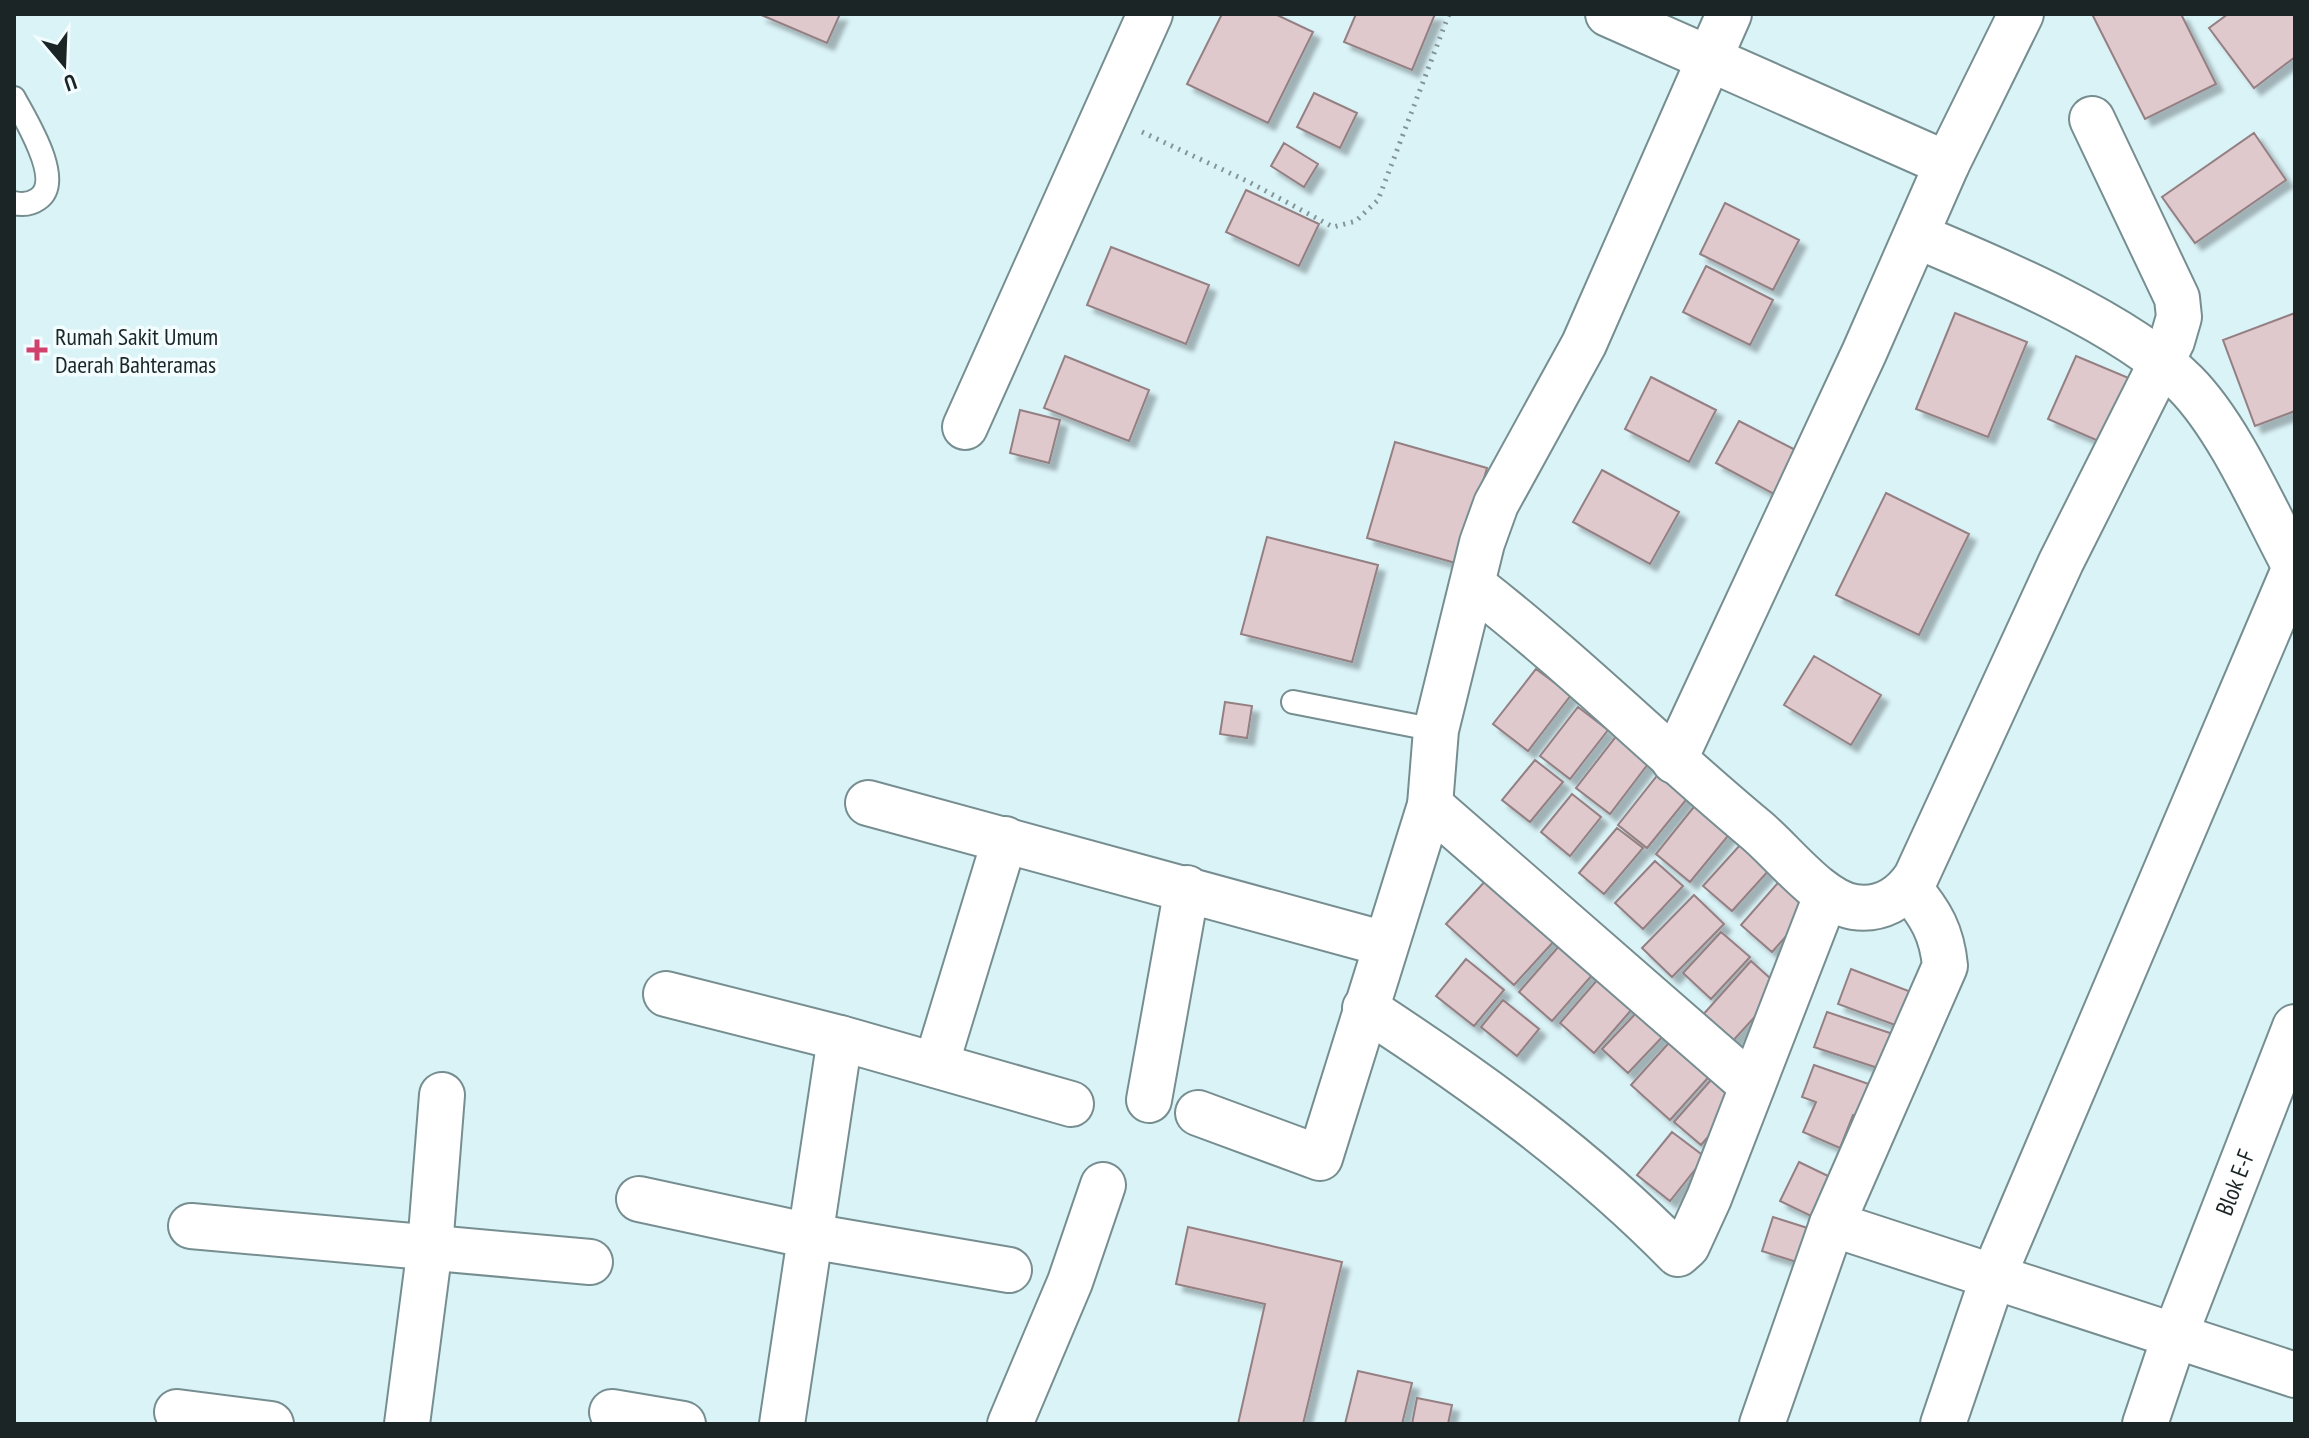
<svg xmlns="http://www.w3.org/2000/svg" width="2309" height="1438" font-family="'PT Sans Narrow',sans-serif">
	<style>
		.building { fill: #e0c9cd; stroke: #947f82; stroke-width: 2; filter: url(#shadow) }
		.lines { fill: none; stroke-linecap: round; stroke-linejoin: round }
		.service-casing { stroke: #778e91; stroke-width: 26 }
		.minor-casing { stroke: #778e91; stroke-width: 48 }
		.path { stroke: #839598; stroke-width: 5; stroke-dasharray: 2 6; stroke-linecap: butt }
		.service { stroke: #fff; stroke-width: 22 }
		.minor { stroke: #fff; stroke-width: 44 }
		.poi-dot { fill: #d0426c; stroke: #f3fdff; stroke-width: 3 }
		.labels { text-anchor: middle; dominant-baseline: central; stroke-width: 7; stroke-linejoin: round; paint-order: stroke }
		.poi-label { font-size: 24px; fill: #1b2526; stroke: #f3fdff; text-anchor: start }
		.street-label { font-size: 24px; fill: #1b2526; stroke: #f3fdff }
	</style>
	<defs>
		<filter id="shadow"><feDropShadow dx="7" dy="7" stdDeviation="2" flood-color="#0004"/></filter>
	</defs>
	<rect width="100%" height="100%" fill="#daf3f7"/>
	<path class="building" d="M759,14H840L827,43Z
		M1222,14H1275L1313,32L1268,123L1187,84Z
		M1356,14H1435L1412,70L1344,42Z
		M2092,14H2181L2216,84L2145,119Z
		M2228,14H2295V57L2254,88L2209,28Z
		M1314,93L1357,113L1340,148L1297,127Z
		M2254,133L2286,180L2195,243L2162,197Z
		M1284,143L1318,164L1304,187L1271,166Z
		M1246,190L1319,224L1299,266L1226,232Z
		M1725,203L1799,240L1773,290L1700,254Z
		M1111,247L1209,285L1186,344L1087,305Z
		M1706,266L1773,300L1750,345L1683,312Z
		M1955,313L2027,342L1988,437L1916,409Z
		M2295,313V411L2255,426L2223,340Z
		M1065,356L1149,390L1129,441L1044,408Z
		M2076,356L2131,379L2103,443L2048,419Z
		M1651,377L1716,410L1689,462L1625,429Z
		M1020,410L1060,420L1049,463L1010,453Z
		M1739,421L1813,459L1789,502L1716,463Z
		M1395,442L1487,468L1459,564L1367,538Z
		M1602,470L1679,512L1650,564L1573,522Z
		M1886,493L1969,534L1919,635L1836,595Z
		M1267,537L1378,565L1352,662L1241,634Z
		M1814,656L1881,695L1851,745L1784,705Z
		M1536,669L1571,695L1528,751L1493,724Z
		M1225,702L1252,706L1247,738L1220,734Z
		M1578,707L1608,730L1570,779L1540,756Z
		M1618,734L1651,760L1610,814L1576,788Z
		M1535,760L1563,782L1530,822L1502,800Z
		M1660,772L1690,795L1647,848L1618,825Z
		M1572,794L1601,817L1570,856L1541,832Z
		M1697,803L1732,831L1690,882L1656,854Z
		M1617,828L1643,848L1604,894L1579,873Z
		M1741,844L1770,869L1732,911L1703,886Z
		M1655,861L1683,886L1643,929L1615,903Z
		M1783,877L1814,905L1772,952L1741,925Z
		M1488,878L1556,939L1514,985L1446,924Z
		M1694,895L1724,924L1672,977L1642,948Z
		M1721,932L1750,957L1711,999L1683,973Z
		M1567,937L1600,966L1552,1021L1519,992Z
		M1466,959L1504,990L1474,1026L1436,996Z
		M1751,961L1781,988L1730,1044L1701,1017Z
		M1851,969L1919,995L1906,1029L1838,1004Z
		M1605,971L1639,1001L1594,1053L1560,1023Z
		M1503,1000L1539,1029L1517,1056L1481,1027Z
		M1640,1009L1666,1033L1628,1073L1602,1049Z
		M1827,1012L1899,1036L1887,1071L1814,1047Z
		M1676,1035L1715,1070L1670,1120L1631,1085Z
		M1814,1065L1889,1091L1877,1124L1853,1115L1840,1148L1803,1132L1816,1102L1802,1097Z
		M1711,1080L1737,1103L1701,1145L1674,1122Z
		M1672,1132L1705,1157L1670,1201L1637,1175Z
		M1799,1162L1855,1189L1836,1228L1780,1201Z
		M1773,1217L1820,1232L1809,1266L1762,1251Z
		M1188,1227L1342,1262L1303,1424H1238L1265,1304L1176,1284Z
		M1358,1371L1412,1383L1402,1424H1345Z
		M1417,1398L1452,1405L1448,1424H1412Z"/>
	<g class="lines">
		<defs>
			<path id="service" d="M14,98C25,119 65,181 38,199C31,204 22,205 14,203
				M1293,702L1436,730"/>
			<g id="minor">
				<path d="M1608,14L1947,164"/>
				<path d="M1917,236C1996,269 2125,323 2185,383C2229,427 2265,511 2295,567"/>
				<path d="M965,427L1150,14"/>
				<path d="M1474,586C1572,662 1660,750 1755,829C1783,852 1819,901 1854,907C1880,911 1902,898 1916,877L2061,562L2172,341L2179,317L2177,298L2092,119"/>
				<path d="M1674,761L1864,353L1947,164L2021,14"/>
				<path d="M868,803L1385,944"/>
				<path d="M1430,805L1752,1086"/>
				<path d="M666,994L840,1038L1071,1104"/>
				<path d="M1365,1008C1476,1080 1585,1159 1678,1254L1687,1246L1709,1198L1826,896"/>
				<path d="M936,1065L1005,839"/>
				<path d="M1149,1100L1187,888"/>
				<path d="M1198,1113L1320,1158L1430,805L1436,730L1482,543L1496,504L1584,344L1729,14"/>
				<path d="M639,1199L810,1236L1009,1270"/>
				<path d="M1832,1224L2295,1375"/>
				<path d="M191,1226L590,1262"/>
				<path d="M177,1412L271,1424"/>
				<path d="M612,1412L683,1424"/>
				<path d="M407,1424L430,1247L442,1095"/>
				<path d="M782,1424L840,1038"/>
				<path d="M1010,1424L1070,1282L1103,1185"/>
				<path d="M1762,1424L1832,1224L1945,966C1942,933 1931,914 1909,888"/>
				<path d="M1943,1424L1993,1277L2295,567"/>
				<path id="s1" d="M2145,1424L2174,1338L2295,1027"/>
			</g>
		</defs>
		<use href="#service" class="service-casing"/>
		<use href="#minor" class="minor-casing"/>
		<path class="path" d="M1142,132L1249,182L1333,227L1356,221L1378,200L1449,14"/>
		<use href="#service" class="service"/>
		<use href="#minor" class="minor"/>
	</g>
	<path class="poi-dot" d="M33 338h8v8h8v8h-8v8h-8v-8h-8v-8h8z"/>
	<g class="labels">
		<g class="poi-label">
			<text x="55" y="336">Rumah Sakit Umum<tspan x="55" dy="28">Daerah Bahteramas</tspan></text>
		</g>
		<g class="street-label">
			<text stroke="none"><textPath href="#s1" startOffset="258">Blok E-F</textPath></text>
		</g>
	</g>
	<rect width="2309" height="1438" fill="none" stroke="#1b2526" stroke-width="32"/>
	<g transform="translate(64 64) rotate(161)" stroke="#f3fdff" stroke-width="6" paint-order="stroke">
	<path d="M0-6L14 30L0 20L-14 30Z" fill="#1b2526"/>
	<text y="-12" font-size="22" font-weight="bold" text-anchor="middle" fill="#1b2526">U</text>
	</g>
</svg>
